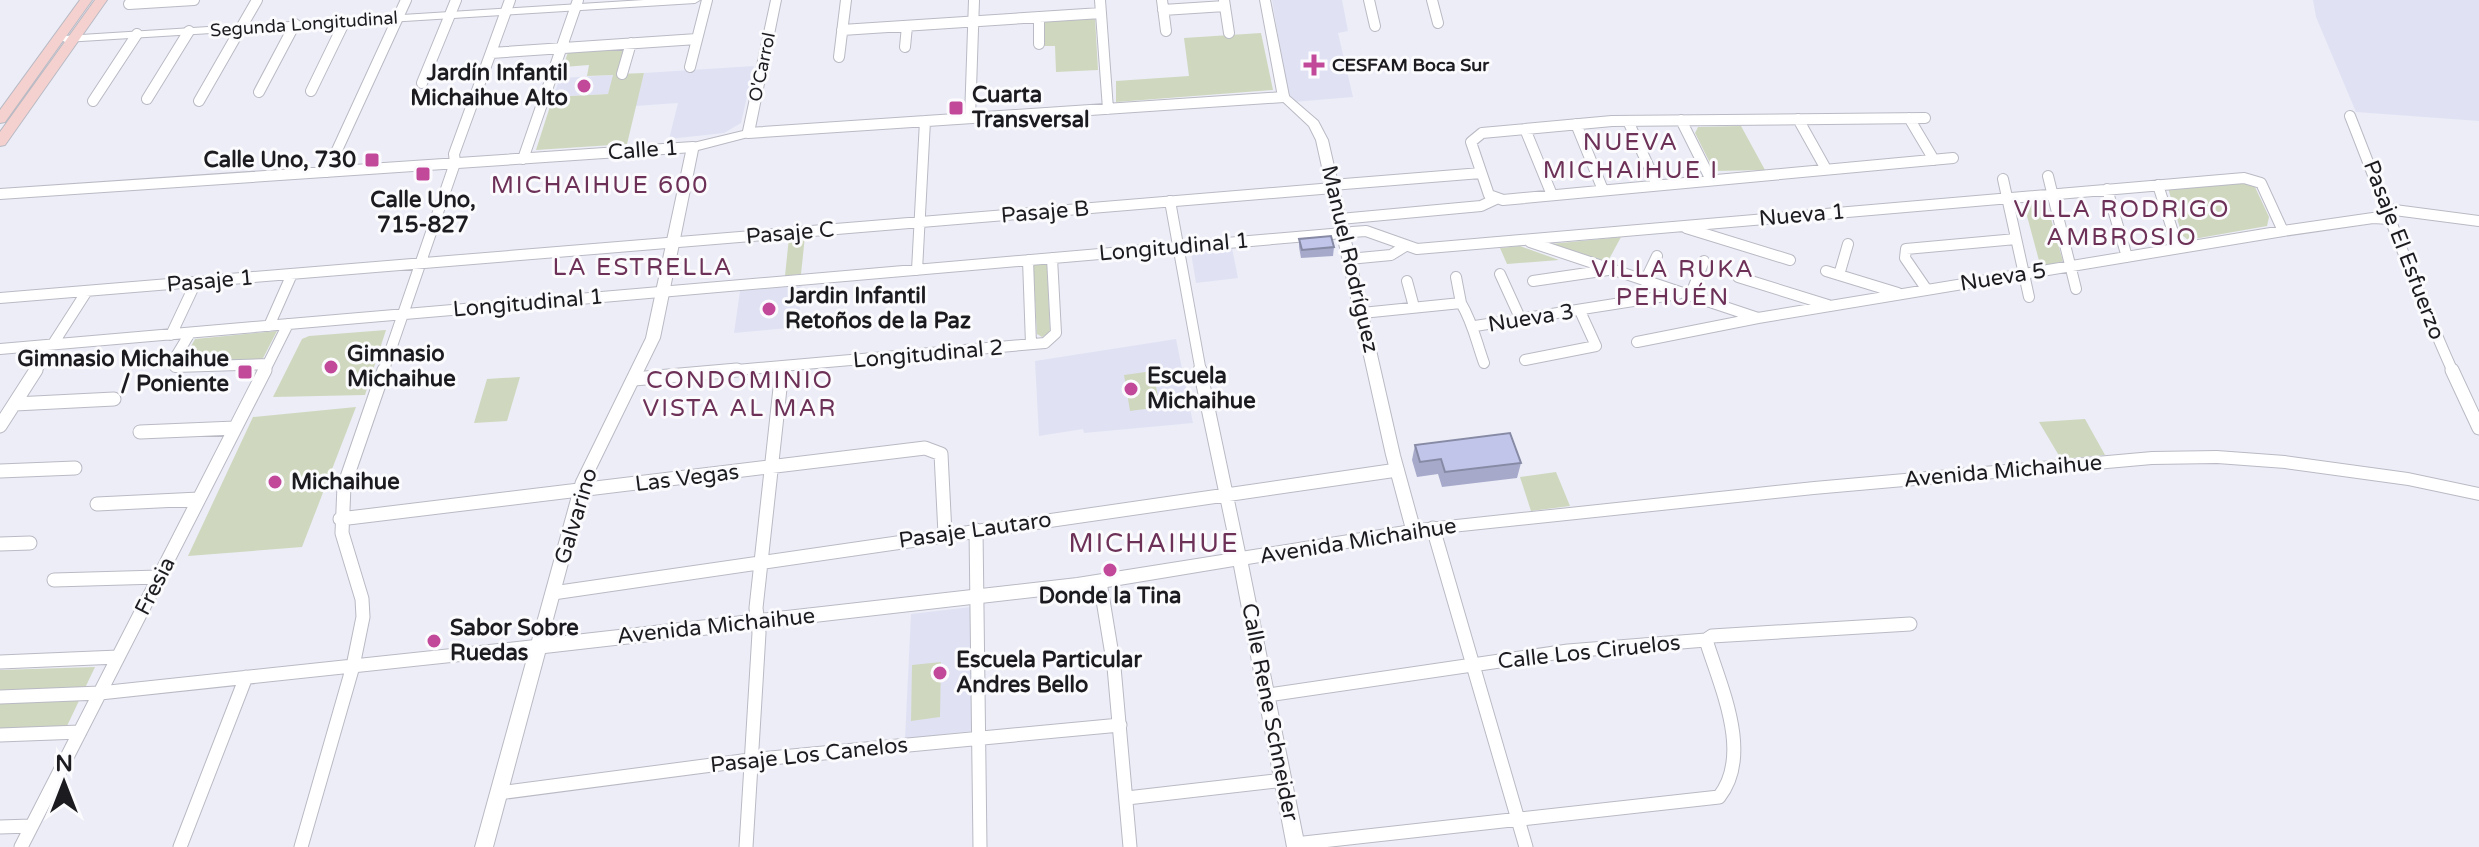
<svg xmlns="http://www.w3.org/2000/svg" width="2479" height="847" font-family="'Varela Round',sans-serif">
	<style>
		.built { fill: #e0e2f4 }
		.green { fill: #cfd8be }
		.lines { fill: none; stroke-linecap: round; stroke-linejoin: round }
		.minor-far1-casing { stroke: #b9bac4; stroke-width: 12 }
		.minor-casing { stroke: #b9bac4; stroke-width: 15 }
		.tertiary-casing { stroke: #b9bac4; stroke-width: 2 }
		.secondary-casing { stroke: #b9bac4; stroke-width: 2 }
		.minor-far1 { stroke: #fff; stroke-width: 10 }
		.minor { stroke: #fff; stroke-width: 13 }
		.tertiary { fill: #fff; fill-rule: evenodd }
		.secondary { fill: #f4d1ce; fill-rule: evenodd }
		.wall { fill: #a6a9c9 }
		.building { fill: #c1c5ea; stroke: #878aa4; stroke-width: 2 }
		.poi-dot { fill: #c2489a; stroke: #fbfbfd; stroke-width: 3 }
		.labels { text-anchor: middle; dominant-baseline: central; stroke-width: 6; stroke-linejoin: round; paint-order: stroke }
		.far-street-label { font-size: 18px; fill: #1c1c20; stroke: #fbfbfd }
		.far-poi-label { font-size: 18px; font-weight: bold; fill: #1c1c20; stroke: #fbfbfd; text-anchor: start }
		.poi-label { font-size: 22px; font-weight: bold; fill: #1c1c20; stroke: #fbfbfd; text-anchor: start }
		.street-label { font-size: 22px; fill: #1c1c20; stroke: #fbfbfd }
		.neighbourhood-label { font-size: 24px; letter-spacing: 2px; fill: #6d3158; stroke: #fbfbfd }
		.quarter-label { font-size: 26px; letter-spacing: 2px; fill: #6d3158; stroke: #fbfbfd }
	</style>
	<rect width="100%" height="100%" fill="#ecedf7"/>
	<path class="built" d="M1272,0H1342L1348,31L1338,33L1353,97L1293,102L1288,96Z
		M2313,0H2479V121L2356,112L2316,17Z
		M754,66L741,123L724,133L669,139L678,103L635,106L644,73Z
		M614,75L608,94L553,97L560,78Z
		M1232,248L1238,278L1196,283L1191,253Z
		M802,286L798,327L734,333L740,291Z
		M1176,339L1193,423L1084,433L1083,429L1039,436L1035,361Z
		M971,607L972,731L905,739L911,614Z"/>
	<path class="green" d="M1095,18L1098,70L1056,72L1055,46H1043V21Z
		M1261,33L1273,90L1116,102V81L1189,76L1184,38Z
		M626,47L619,74L644,73L627,144L536,150L553,97L608,94L613,75L587,76L589,65L563,67L569,49Z
		M1741,126L1765,170L1714,171L1695,133L1698,127Z
		M2247,182L2255,187L2269,217L2267,226L2188,240L2182,235L2168,188Z
		M2045,198L2063,261L2041,268L2023,201Z
		M805,236L801,274L785,276L789,237Z
		M1621,237L1607,263L1551,244Z
		M1520,246L1559,260L1507,264L1500,248Z
		M1047,263L1050,332L1042,337L1037,334L1033,265Z
		M386,330L365,395L273,397L302,339L309,336Z
		M277,331L261,362L181,364L195,339Z
		M1153,371L1160,407L1130,411L1124,375Z
		M520,377L507,421L474,423L487,379Z
		M356,407L302,547L188,556L253,417Z
		M2085,419L2105,455L2061,459L2039,422Z
		M1556,472L1570,506L1531,511L1520,477Z
		M941,662L940,717L911,721L912,665Z
		M95,667L67,726L0,730V670Z"/>
	<g class="lines">
		<defs>
			<path id="minor-far1" d="M1100,0L1108,109
				M1162,0L1166,31
				M1224,0L1229,33
				M1369,0L1375,26
				M1432,0L1438,23
				M129,4L194,0
				M1163,10L1225,6
				M1039,17V44
				M842,30L1101,13
				M905,47L907,26
				M491,53L697,39
				M839,57L846,0
				M690,67L707,0
				M622,74L631,43
				M422,83L456,0
				M311,91L345,21
				M259,92L295,24
				M147,99L189,31
				M93,101L137,34
				M199,101L257,0
				M2350,116C2384,202 2415,288 2453,372
				M970,118L974,0
				M1909,118L1934,160
				M1925,118L1612,121L1482,133L1471,142L1489,195L1503,200L1953,158
				M1798,119L1826,169
				M1681,120L1711,180
				M1628,121L1657,185
				M1576,124L1603,190
				M1525,129L1552,195
				M748,133L1284,97
				M523,159L578,0
				M327,172L406,0
				M2048,176L2076,289
				M2003,179L2029,297
				M1332,185L1481,173
				M2158,185L2178,248
				M2107,189L2127,257
				M0,194L693,147
				M1170,201L1201,372
				M2387,209L2479,221
				M1340,219L1481,206L1496,199
				M1686,228L1790,260
				M1352,232L1366,231L1417,249L2244,178L2261,183L2283,231
				M1530,242L1758,318
				M1349,259L1391,255L1404,247
				M1028,260L1031,344
				M917,270L925,121
				M1826,271L1898,293
				M1500,274L1521,320
				M1839,275L1848,244
				M1456,277L1461,303
				M1738,277L1828,305
				M1407,281L1414,307
				M1533,281L1608,270
				M1645,281L1657,256
				M1927,290L1905,258L1906,249L2016,239
				M1690,296L1704,261
				M0,298L1333,188
				M1461,303C1473,323 1476,341 1484,363
				M1362,313L1461,303
				M269,326L292,274
				M1475,326L1678,294
				M190,333L172,363L175,367L268,364
				M171,335L196,282
				M1637,342L1758,318L2283,231L2373,218L2390,219
				M0,349L1343,233
				M1525,360L1596,346L1580,311
				M35,372L87,291
				M264,372L288,324
				M383,372L455,163L454,154L510,0
				M714,372L1045,343L1056,333L1052,258
				M781,372L782,367"/>
			<path id="minor" d="M1200,370L1240,560
				M2452,370L2479,428
				M634,379L737,370
				M15,404L114,399
				M0,426L36,370
				M140,432L235,428
				M0,471L75,468
				M97,504L199,499
				M340,519L925,448L941,454L945,534
				M1433,528L1526,847
				M976,530L980,847
				M0,544L30,543
				M54,580L159,577
				M1100,582L1114,667L1130,847
				M553,593L1397,470
				M0,662L118,657
				M1268,695L1568,651L1706,640L1712,636L1910,624
				M0,697L100,693L540,646
				M0,735L80,732
				M499,793L750,760L1120,725
				M1127,798L1284,780
				M0,827L31,826
				M1295,844L1719,797C1753,754 1720,686 1706,640
				M21,847L265,370
				M180,847L246,677
				M301,847L353,666L363,617L362,599L342,533L344,486L384,370
				M746,847L759,633L756,608L782,370"/>
			<path id="tertiary" d="M644,0H700L695,3L65,42L60,39L65,36Z
				M771,0H781L754,133L752,136L698,150L660,338L590,481L548,638L1077,578L1405,526L1386,455L1316,140L1309,126L1278,97L1260,0H1270L1289,96L1318,121L1328,140L1400,455L1419,524L1814,482L2152,452L2217,451L2285,456L2408,473L2479,488V500L2408,485L2285,468L2217,463L2152,464L1814,494L1433,534L1248,564L1305,847H1287L1234,566L1077,592L545,653L493,847H475L576,481L646,338L687,147L689,144L743,131Z"/>
			<path id="secondary" d="M80,0H92L5,122L0,123V110Z
				M95,0H107L5,145L0,146V132Z"/>
		</defs>
		<use href="#minor-far1" class="minor-far1-casing"/>
		<use href="#minor" class="minor-casing"/>
		<use href="#tertiary" class="tertiary-casing"/>
		<use href="#secondary" class="secondary-casing"/>
		<use href="#minor-far1" class="minor-far1"/>
		<use href="#minor" class="minor"/>
		<use href="#tertiary" class="tertiary"/>
		<use href="#secondary" class="secondary"/>
	</g>
	<path class="wall" d="M1299,239L1334,247L1333,256L1301,258L1299,247Z
		M1415,445L1521,463L1517,478L1442,487L1438,474L1417,477L1412,460Z"/>
	<path class="building" d="M1331,236L1334,247L1302,250L1299,239Z
		M1510,433L1521,463L1445,472L1441,459L1420,462L1415,445Z"/>
	<g class="poi-dot">
		<path d="M1310 53h8v8h8v8h-8v8h-8v-8h-8v-8h8z"/>
		<circle cx="584" cy="86" r="8"/>
		<rect x="948" y="100" width="16" height="16" rx="4"/>
		<rect x="364" y="152" width="16" height="16" rx="4"/>
		<rect x="415" y="166" width="16" height="16" rx="4"/>
		<circle cx="769" cy="309" r="8"/>
		<circle cx="331" cy="367" r="8"/>
		<rect x="237" y="364" width="16" height="16" rx="4"/>
		<circle cx="1131" cy="389" r="8"/>
		<circle cx="275" cy="482" r="8"/>
		<circle cx="1110" cy="570" r="8"/>
		<circle cx="434" cy="641" r="8"/>
		<circle cx="940" cy="673" r="8"/>
	</g>
	<g class="labels">
		<g class="far-street-label">
			<text transform="translate(304 24) rotate(-4)">Segunda Longitudinal</text>
			<text transform="translate(762 67) rotate(-78)">O'Carrol</text>
		</g>
		<g class="far-poi-label">
			<text x="1332" y="65">CESFAM Boca Sur</text>
		</g>
		<g class="poi-label">
			<text x="568" y="73" text-anchor="end">Jardín Infantil<tspan x="568" dy="25">Michaihue Alto</tspan></text>
			<text x="972" y="95">Cuarta<tspan x="972" dy="25">Transversal</tspan></text>
			<text x="356" y="160" text-anchor="end">Calle Uno, 730</text>
			<text x="423" y="200" text-anchor="middle">Calle Uno,<tspan x="423" dy="25">715-827</tspan></text>
			<text x="785" y="296">Jardin Infantil<tspan x="785" dy="25">Retoños de la Paz</tspan></text>
			<text x="347" y="354">Gimnasio<tspan x="347" dy="25">Michaihue</tspan></text>
			<text x="229" y="359" text-anchor="end">Gimnasio Michaihue<tspan x="229" dy="25">/ Poniente</tspan></text>
			<text x="1147" y="376">Escuela<tspan x="1147" dy="25">Michaihue</tspan></text>
			<text x="291" y="482">Michaihue</text>
			<text x="1110" y="596" text-anchor="middle">Donde la Tina</text>
			<text x="450" y="628">Sabor Sobre<tspan x="450" dy="25">Ruedas</tspan></text>
			<text x="956" y="660">Escuela Particular<tspan x="956" dy="25">Andres Bello</tspan></text>
		</g>
		<g class="street-label">
			<text transform="translate(643 150) rotate(-4)">Calle 1</text>
			<text transform="translate(1045 212) rotate(-5)">Pasaje B</text>
			<text transform="translate(1802 215) rotate(-5)">Nueva 1</text>
			<text transform="translate(790 233) rotate(-5)">Pasaje C</text>
			<text transform="translate(1174 247) rotate(-5)">Longitudinal 1</text>
			<text transform="translate(2404 250) rotate(69)">Pasaje El Esfuerzo</text>
			<text transform="translate(1350 259) rotate(77)">Manuel Rodríguez</text>
			<text transform="translate(2003 277) rotate(-9)">Nueva 5</text>
			<text transform="translate(210 281) rotate(-5)">Pasaje 1</text>
			<text transform="translate(528 303) rotate(-5)">Longitudinal 1</text>
			<text transform="translate(1531 318) rotate(-9)">Nueva 3</text>
			<text transform="translate(928 354) rotate(-5)">Longitudinal 2</text>
			<text transform="translate(2003 471) rotate(-5)">Avenida Michaihue</text>
			<text transform="translate(687 478) rotate(-7)">Las Vegas</text>
			<text transform="translate(576 516) rotate(-73)">Galvarino</text>
			<text transform="translate(975 530) rotate(-8)">Pasaje Lautaro</text>
			<text transform="translate(1358 541) rotate(-9)">Avenida Michaihue</text>
			<text transform="translate(155 586) rotate(-63)">Fresia</text>
			<text transform="translate(716 626) rotate(-6)">Avenida Michaihue</text>
			<text transform="translate(1589 652) rotate(-6)">Calle Los Ciruelos</text>
			<text transform="translate(1270 712) rotate(79)">Calle Rene Schneider</text>
			<text transform="translate(809 755) rotate(-6)">Pasaje Los Canelos</text>
		</g>
		<g class="neighbourhood-label">
			<text x="1631" y="142">NUEVA<tspan x="1631" dy="28">MICHAIHUE I</tspan></text>
			<text x="600" y="185">MICHAIHUE 600</text>
			<text x="2122" y="209">VILLA RODRIGO<tspan x="2122" dy="28">AMBROSIO</tspan></text>
			<text x="643" y="267">LA ESTRELLA</text>
			<text x="1673" y="269">VILLA RUKA<tspan x="1673" dy="28">PEHUÉN</tspan></text>
			<text x="740" y="380">CONDOMINIO<tspan x="740" dy="28">VISTA AL MAR</tspan></text>
		</g>
		<g class="quarter-label">
			<text x="1154" y="543">MICHAIHUE</text>
		</g>
	</g>
	<g transform="translate(64 783)" stroke="#fbfbfd" stroke-width="6" paint-order="stroke">
	<path d="M0-6L14 30L0 20L-14 30Z" fill="#1c1c20"/>
	<text y="-12" font-size="22" font-weight="bold" text-anchor="middle" fill="#1c1c20">N</text>
	</g>
</svg>
